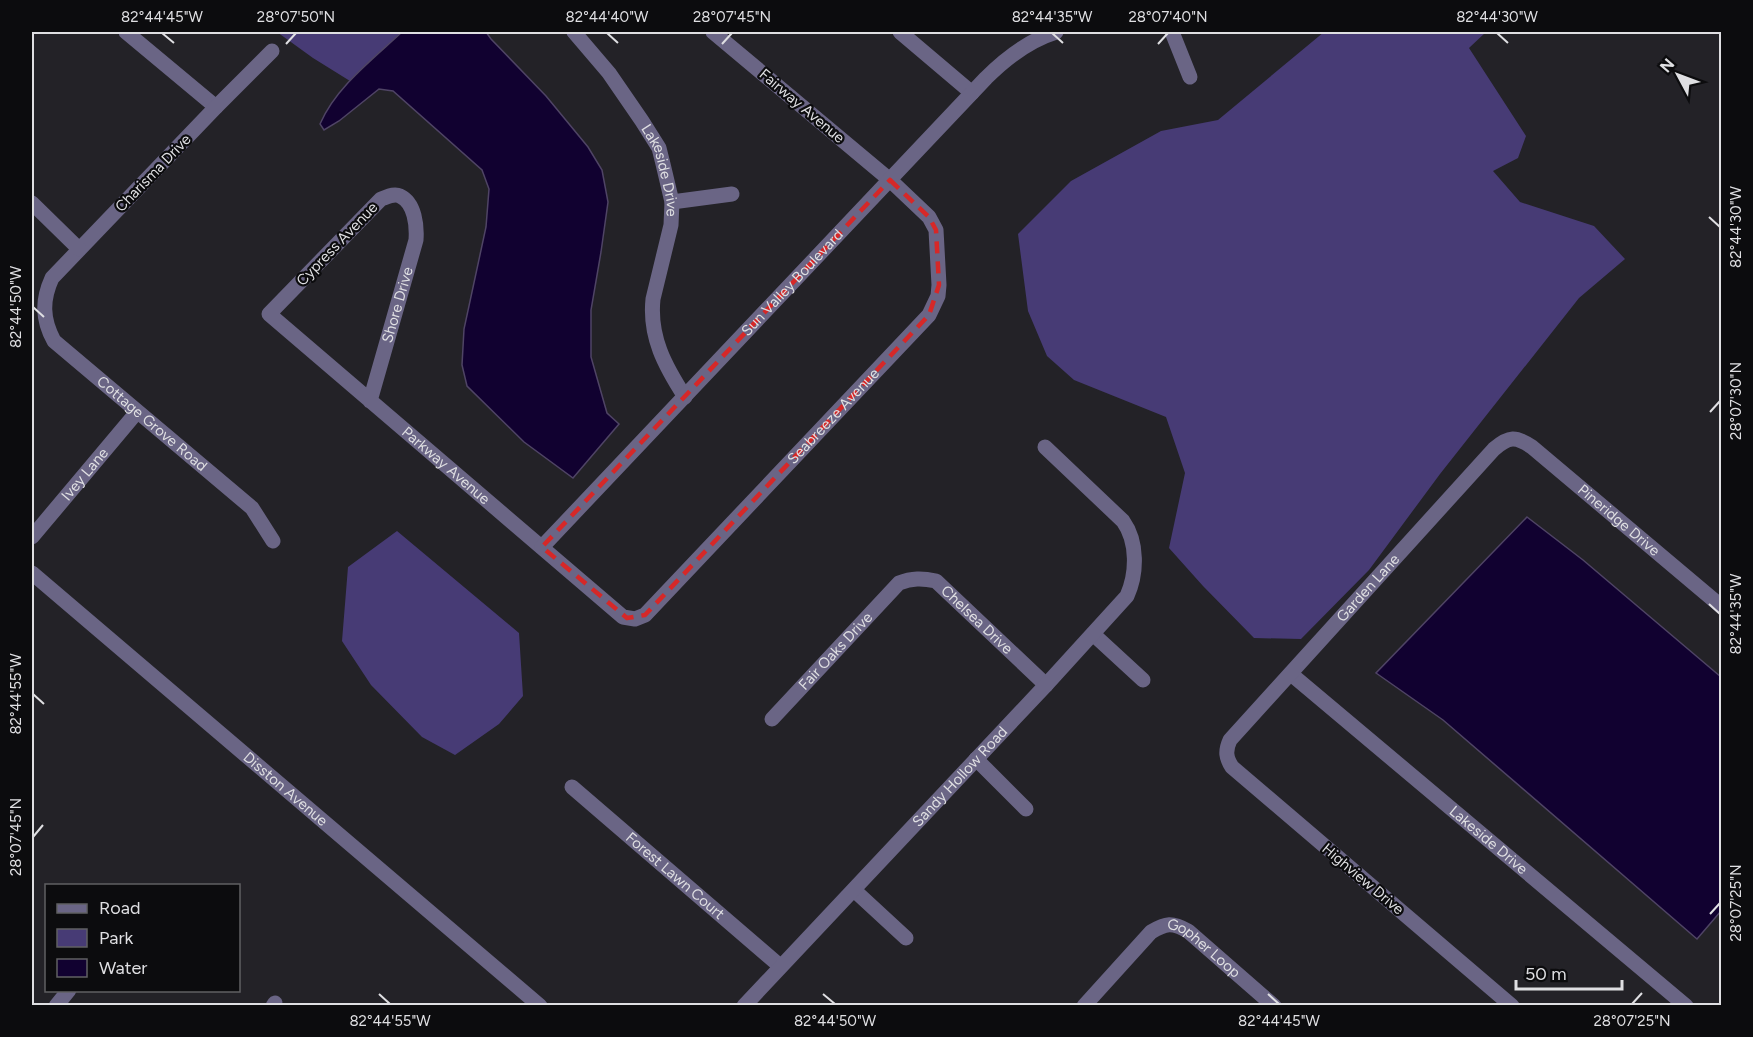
<svg xmlns="http://www.w3.org/2000/svg" width="1753" height="1037" font-family="Figtree,sans-serif">
	<style>
		.green { fill: #473b75 }
		.water { fill: #110130; stroke: #4f4465; stroke-width: 1.5 }
		.lines { fill: none; stroke-linecap: round; stroke-linejoin: round }
		.minor { stroke: #6a6585; stroke-width: 15 }
		.marked { fill: none; stroke: #d62828; stroke-width: 4.5; stroke-dasharray: 12 8; stroke-linejoin: round }
		.ticks { fill: none; stroke: #dfdfe2; stroke-width: 2 }
		.labels { text-anchor: middle; dominant-baseline: central; stroke-width: 4.5; stroke-linejoin: round; paint-order: stroke }
		.street-label { font-size: 15px; fill: #dfdfe2; stroke: #0c0c0e }
		.neatline { fill: none; stroke: #dfdfe2; stroke-width: 2 }
		.ticks-label { font-size: 15px; text-anchor: middle; fill: #dfdfe2 }
	</style>
	<rect width="100%" height="100%" fill="#232227"/>
	<path class="green" d="M277,32H402L350,81L313,58Z
		M1324,32H1486L1469,48L1526,136L1518,158L1493,171L1520,202L1594,226L1625,259L1579,298L1440,474L1369,570L1301,639L1254,638L1203,586L1169,548L1185,473L1166,417L1074,380L1047,356L1028,311L1018,234L1071,181L1161,131L1218,120Z
		M397,531L519,633L523,696L499,724L455,755L422,737L371,685L342,641L348,567Z"/>
	<path class="water" d="M402,32H486L491,39L546,96L588,147L602,170L608,202L601,252L591,310V357L607,413L619,424L573,478L524,442L467,386L462,365L464,329L486,227L489,189L482,170L393,91L379,89L339,121L324,130L320,124C336,87 373,59 402,32Z
		M1527,517L1583,560L1721,677V911L1697,939L1443,720L1376,673Z"/>
	<g class="lines">
		<g class="minor">
			<path d="M126,32L216,107"/>
			<path id="s1" d="M574,32L609,73L642,121L659,148L663,164L672,202L671,225L653,299C649,337 665,366 685,397"/>
			<path d="M900,32L972,93"/>
			<path d="M1172,32L1190,77"/>
			<path id="s2" d="M272,51L216,107L52,278C42,300 42,319 54,341L252,508L273,541"/>
			<path d="M672,202L732,194"/>
			<path d="M32,203L79,249"/>
			<path id="s3" d="M370,401L416,240C417,226 415,203 400,196C394,193 387,197 381,199L269,314L623,617L635,619L645,615L929,315L938,296L939,285L936,230L929,217L890,180L713,32"/>
			<path id="s4" d="M32,537L137,412"/>
			<path id="s5" d="M542,547L986,78C1005,59 1030,40 1056,32"/>
			<path id="s6" d="M32,573L540,1006"/>
			<path d="M1093,634L1143,680"/>
			<path id="s7" d="M1291,674L1686,1006"/>
			<path id="s8" d="M772,719L899,583C912,578 922,578 936,581L1046,685"/>
			<path d="M976,759L1026,809"/>
			<path id="s9" d="M572,787L780,966"/>
			<path d="M854,890L906,938"/>
			<path d="M56,1006L69,990"/>
			<path d="M273,1006L275,1003"/>
			<path id="s10" d="M744,1006L1046,685L1127,596C1137,574 1138,542 1123,521L1045,447"/>
			<path id="s11" d="M1084,1006L1151,932C1166,923 1172,922 1188,931L1274,1006"/>
			<path id="s12" d="M1512,1006L1232,767C1226,758 1225,751 1230,740L1494,449C1509,436 1516,436 1532,447L1722,607"/>
		</g>
	</g>
	<path class="marked" d="M890,180L929,217L936,230L939,285L929,315L645,615L627,618L542,547Z"/>
	<path class="ticks" d="M162,33L174,43M607,33L618,43M1052,33L1063,43M1497,33L1508,43M286,44L296,33M722,44L732,33M1158,44L1168,33M1709,217L1720,227M33,307L44,317M1710,412L1720,401M1709,604L1720,614M33,694L44,704M33,837L43,825M1710,914L1720,903M379,994L390,1004M823,994L835,1004M1268,994L1279,1004M1632,1004L1642,993"/>
	<g class="labels">
		<g class="street-label">
			<text transform="translate(802 106) rotate(40)">Fairway Avenue</text>
			<text stroke="none"><textPath href="#s1" startOffset="166">Lakeside Drive</textPath></text>
			<text transform="translate(153 173) rotate(-46)">Charisma Drive</text>
			<text transform="translate(337 244) rotate(-46)">Cypress Avenue</text>
			<text stroke="none"><textPath href="#s5" startOffset="364">Sun Valley Boulevard</textPath></text>
			<text stroke="none"><textPath href="#s3" startOffset="100">Shore Drive</textPath></text>
			<text stroke="none"><textPath href="#s3" startOffset="1160">Seabreeze Avenue</textPath></text>
			<text stroke="none"><textPath href="#s2" startOffset="510">Cottage Grove Road</textPath></text>
			<text stroke="none"><textPath href="#s3" startOffset="630">Parkway Avenue</textPath></text>
			<text stroke="none"><textPath href="#s4" startOffset="82">Ivey Lane</textPath></text>
			<text stroke="none"><textPath href="#s12" startOffset="946">Pineridge Drive</textPath></text>
			<text stroke="none"><textPath href="#s12" startOffset="602">Garden Lane</textPath></text>
			<text stroke="none"><textPath href="#s8" startOffset="280">Chelsea Drive</textPath></text>
			<text stroke="none"><textPath href="#s8" startOffset="93">Fair Oaks Drive</textPath></text>
			<text stroke="none"><textPath href="#s10" startOffset="315">Sandy Hollow Road</textPath></text>
			<text stroke="none"><textPath href="#s6" startOffset="333">Disston Avenue</textPath></text>
			<text stroke="none"><textPath href="#s7" startOffset="258">Lakeside Drive</textPath></text>
			<text stroke="none"><textPath href="#s9" startOffset="136">Forest Lawn Court</textPath></text>
			<text transform="translate(1363 879) rotate(40)">Highview Drive</text>
			<text stroke="none"><textPath href="#s11" startOffset="162">Gopher Loop</textPath></text>
		</g>
	</g>
	<rect width="1753" height="1037" fill="none" stroke="#0c0c0e" stroke-width="66"/>
	<rect x="45" y="884" width="195" height="108" fill="#0c0c0e" stroke="#606063" stroke-width="1.5"/>
	<rect x="57" y="904" width="30" height="9" fill="#6a6585" stroke="#606063" stroke-width="1.5"/>
	<text x="99" y="914" font-size="18" fill="#dfdfe2">Road</text>
	<rect x="57" y="929" width="30" height="18" fill="#473b75" stroke="#606063" stroke-width="1.5"/>
	<text x="99" y="944" font-size="18" fill="#dfdfe2">Park</text>
	<rect x="57" y="959" width="30" height="18" fill="#110130" stroke="#606063" stroke-width="1.5"/>
	<text x="99" y="974" font-size="18" fill="#dfdfe2">Water</text>
	<g transform="translate(1678 75) rotate(311)" stroke="#0c0c0e" stroke-width="4.5" paint-order="stroke">
	<path d="M0-4.5L10 22L0 15L-10 22Z" fill="#dfdfe2"/>
	<text y="-9" font-size="16" font-weight="bold" text-anchor="middle" fill="#dfdfe2">N</text>
	</g>
	<path d="M1516 980v9h106v-9" fill="none" stroke="#dfdfe2" stroke-width="3"/>
	<text x="1525" y="980" font-size="18" fill="#dfdfe2" stroke="#0c0c0e" stroke-width="4.5" paint-order="stroke">50 m</text>
	<rect x="33" y="33" width="1687" height="971" class="neatline"/>
	<g class="ticks-label">
		<text x="162" y="22">82°44'45"W</text>
		<text x="296" y="22">28°07'50"N</text>
		<text x="607" y="22">82°44'40"W</text>
		<text x="732" y="22">28°07'45"N</text>
		<text x="1052" y="22">82°44'35"W</text>
		<text x="1168" y="22">28°07'40"N</text>
		<text x="1497" y="22">82°44'30"W</text>
		<text transform="translate(1736 227) rotate(-90)" y="5">82°44'30"W</text>
		<text transform="translate(16 307) rotate(-90)" y="5">82°44'50"W</text>
		<text transform="translate(1736 401) rotate(-90)" y="5">28°07'30"N</text>
		<text transform="translate(1736 614) rotate(-90)" y="5">82°44'35"W</text>
		<text transform="translate(16 694) rotate(-90)" y="5">82°44'55"W</text>
		<text transform="translate(16 837) rotate(-90)" y="5">28°07'45"N</text>
		<text transform="translate(1736 903) rotate(-90)" y="5">28°07'25"N</text>
		<text x="390" y="1026">82°44'55"W</text>
		<text x="835" y="1026">82°44'50"W</text>
		<text x="1279" y="1026">82°44'45"W</text>
		<text x="1632" y="1026">28°07'25"N</text>
	</g>
</svg>
